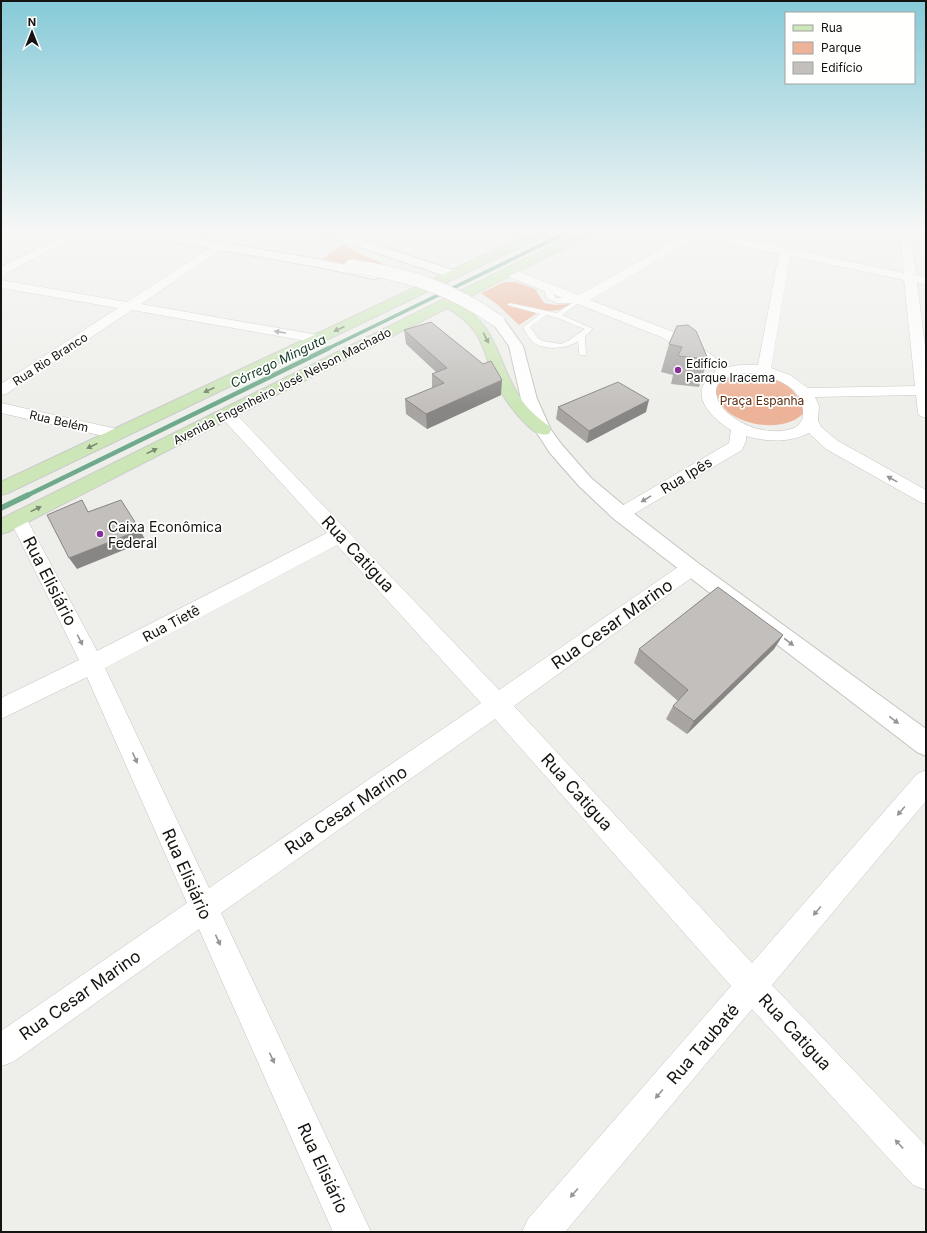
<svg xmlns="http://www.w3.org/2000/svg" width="927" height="1233" font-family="Inter,sans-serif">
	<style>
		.green { fill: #edb398 }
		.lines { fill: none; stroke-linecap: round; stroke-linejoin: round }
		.stream-far2 { stroke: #6eaa8b; stroke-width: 3.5 }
		.stream-far1 { stroke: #6eaa8b; stroke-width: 4.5 }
		.stream { stroke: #6eaa8b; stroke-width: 5.5 }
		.lane-casing { stroke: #c3c3bf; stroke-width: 1 }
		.street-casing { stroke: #c3c3bf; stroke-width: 1 }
		.secondary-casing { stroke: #c3c3bf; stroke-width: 2 }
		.primary-casing { stroke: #cbcbcb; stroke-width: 2 }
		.lane { fill: #fff; fill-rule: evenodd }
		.street { fill: #fff; fill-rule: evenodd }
		.secondary { fill: #fff; fill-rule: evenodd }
		.primary { fill: #cce6b8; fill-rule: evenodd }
		.secondary-bridge-casing { stroke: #c3c3bf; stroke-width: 14; stroke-linecap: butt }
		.secondary-bridge { stroke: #fff; stroke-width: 13 }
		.wall { fill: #a7a4a2 }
		.shaded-wall { fill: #888684 }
		.building { fill: #c2bfbc; stroke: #888684 }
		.oneway { fill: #79886e }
		.oneway2 { fill: #959595 }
		.poi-dot { fill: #882f9c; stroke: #fffffe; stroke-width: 1.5 }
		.labels { text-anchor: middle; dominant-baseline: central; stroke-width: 3.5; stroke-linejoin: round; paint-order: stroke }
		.far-street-label { font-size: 12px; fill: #141413; stroke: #fffffe }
		.far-poi-label { font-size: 12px; fill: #141413; stroke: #fffffe; text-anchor: start }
		.far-park-label { font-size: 12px; fill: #5c2a10; stroke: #fffffe }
		.far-water-label { font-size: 13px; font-style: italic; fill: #1a402e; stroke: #fffffe }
		.street-label { font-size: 14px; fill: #141413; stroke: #fffffe }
		.poi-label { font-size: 14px; fill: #141413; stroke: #fffffe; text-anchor: start }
		.near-street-label { font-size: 17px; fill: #141413; stroke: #fffffe }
	</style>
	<rect width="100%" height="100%" fill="#eeeeea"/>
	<path class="green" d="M343,244L360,254L382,263L378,266L318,262Z
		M504,282H516L535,289L544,303L555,305L570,304L559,310L534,312L536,314L519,325L498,305L481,293Z
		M749,374C780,378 790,381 806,410C792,431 750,428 731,414C724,409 722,405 718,397C717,395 715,391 715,389C714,377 741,375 749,374Z"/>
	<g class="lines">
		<path class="stream-far2" d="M327,349L564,234"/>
		<path class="stream-far1" d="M26,496L329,348"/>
		<path class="stream" d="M1,508L28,495"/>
		<defs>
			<path id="lane" d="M549,286L552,288V293L556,298H580L583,300L562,315L593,329L585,336L586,355H580L579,353L578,341C568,349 541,351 532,341C528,337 525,331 523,327L540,314L507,305L510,303L557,313L572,303H558L548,299L545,293L546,288ZM546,315C559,317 572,325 585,329L568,341L561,344L543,341L538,338L530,327Z"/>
			<path id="street" d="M67,234H81L1,276V267Z
				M231,234H244L141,304L318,335L323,336L325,339L323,342L318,343L132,310L6,394L1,395V384L118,308L1,288V280L127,302Z
				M354,234H368L353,243H345L344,241Z
				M687,234H719L904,273L900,234H910L916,275L926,277V285L917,283L926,353V418L920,416L918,413L916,395L815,397L819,406L818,421L821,427L838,441L926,490V504L920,502L826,449L809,433C789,443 767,442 746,436V441L742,450L627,518L621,520L615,518L612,514L615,510L729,443L731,430C709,417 686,392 716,371L688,351L661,337L504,275L502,272L504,269H512L579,295ZM699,236L779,254L758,365H740L728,367L698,345L671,331L590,300ZM790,256L904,280L915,386L808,388L790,375L771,368ZM752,373C772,376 804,387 803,412C803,416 803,420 800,423C796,429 788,430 781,431C728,435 681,374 752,373Z
				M1,403L117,429L123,431L125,434L123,437L117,439L1,413Z
				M227,409L233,411L499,690L684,563L691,561L698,563L701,568L698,573L514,706L752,963L917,774L926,770V801L772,985L926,1146V1190L913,1185L752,1009L565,1232H522L528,1219L731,986L495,719L221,913L371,1232H333L199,929L13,1062L1,1066V1031L187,903L87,677L1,719V698L79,660L9,518L12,514L18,512L24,514L97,651L327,533L221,417L219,414L221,411ZM337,545L481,703L209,888L105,668Z"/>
			<path id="secondary" d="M142,234H169L318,259L378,272L380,275L378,278L374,279L318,267L147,237Z
				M326,234H343L456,271L458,274L456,277H448L327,236Z
				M498,317L503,318L523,346L537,399L551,430L562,445L591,478L628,509L698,563L926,729V756L917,752L684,573L614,519L579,486L550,453L535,430L521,399L509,346L491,321L493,318Z"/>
			<path id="primary" d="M529,234H544L543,236L8,493L1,495V482Z
				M575,234H589L588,236L457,303C499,327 496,360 519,396C526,408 538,418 549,426L551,430L549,434C539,436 535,432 527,425C512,411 501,394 493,375C487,360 484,345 475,332C468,321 458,314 447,308L8,532L1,534V519Z"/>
		</defs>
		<use href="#lane" class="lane-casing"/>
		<use href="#street" class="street-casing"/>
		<use href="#secondary" class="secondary-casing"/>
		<use href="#primary" class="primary-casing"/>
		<use href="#lane" class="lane"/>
		<use href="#street" class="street"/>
		<use href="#secondary" class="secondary"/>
		<use href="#primary" class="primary"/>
		<defs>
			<path id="secondary-bridge" d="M351,266C410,275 449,287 498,321"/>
		</defs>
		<use href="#secondary-bridge" class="secondary-bridge-casing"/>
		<use href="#secondary-bridge" class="secondary-bridge"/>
	</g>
	<path class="wall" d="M677,326L708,359L699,387L671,384L673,375L661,372L669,344Z
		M404,330L501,395L427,429L406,414L405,399L432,388V374L436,372L406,344Z
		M558,407L646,412L587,443L556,419Z
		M783,635L774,649L687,734L666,719L673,706L678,701L634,663L639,649Z"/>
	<path class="shaded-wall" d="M502,380L501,395L427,429L426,414Z
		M649,400L646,412L587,443L589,431Z
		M140,530L146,541L77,569L69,558Z
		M783,635L774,649L687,734L694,721Z"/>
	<path class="building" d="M431,322L483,364L491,361L502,380L426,414L405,399L444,383L432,374L447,368L404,330Z
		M688,325L696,331L708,359L678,356L682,347L669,344L677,326Z
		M618,382L649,400L589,431L558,407Z
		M82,500L88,512L121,500L140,530L69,558L47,515Z
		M718,587L783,635L694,721L673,706L688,690L639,649Z"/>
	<defs><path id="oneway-solid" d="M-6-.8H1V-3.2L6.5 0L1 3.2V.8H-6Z"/></defs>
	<g class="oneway">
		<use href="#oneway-solid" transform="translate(339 329) rotate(155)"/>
		<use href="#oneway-solid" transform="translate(486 338) rotate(62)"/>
		<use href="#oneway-solid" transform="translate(209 390) rotate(155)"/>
		<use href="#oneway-solid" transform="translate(92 446) rotate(154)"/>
		<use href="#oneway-solid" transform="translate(152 451) rotate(-26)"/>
		<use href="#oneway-solid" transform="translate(36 509) rotate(-26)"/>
	</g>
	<g class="oneway2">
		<use href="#oneway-solid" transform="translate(280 332) rotate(-171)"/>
		<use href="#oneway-solid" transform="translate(892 479) rotate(-151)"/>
		<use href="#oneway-solid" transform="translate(646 499) rotate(149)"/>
		<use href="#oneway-solid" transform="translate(80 640) rotate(63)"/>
		<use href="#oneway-solid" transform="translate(789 642) rotate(37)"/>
		<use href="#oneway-solid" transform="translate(894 720) rotate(37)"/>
		<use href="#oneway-solid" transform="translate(135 758) rotate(66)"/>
		<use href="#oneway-solid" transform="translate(901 811) rotate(130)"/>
		<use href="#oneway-solid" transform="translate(817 911) rotate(130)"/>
		<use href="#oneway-solid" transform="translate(218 940) rotate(65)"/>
		<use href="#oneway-solid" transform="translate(272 1058) rotate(65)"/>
		<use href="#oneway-solid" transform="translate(659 1094) rotate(131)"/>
		<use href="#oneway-solid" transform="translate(899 1144) rotate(-133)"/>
		<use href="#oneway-solid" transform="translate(574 1193) rotate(131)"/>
	</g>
	<linearGradient id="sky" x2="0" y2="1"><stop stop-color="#86cad8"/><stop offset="0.57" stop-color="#f7f7f6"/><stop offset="1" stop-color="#f7f7f6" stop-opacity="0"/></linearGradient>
	<rect width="927" height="407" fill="url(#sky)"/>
	<g class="poi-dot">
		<circle cx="678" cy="370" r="4"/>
		<circle cx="100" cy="534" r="4"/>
	</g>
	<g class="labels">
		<g class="far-street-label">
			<text transform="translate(50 359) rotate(-33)">Rua Rio Branco</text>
			<text transform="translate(282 386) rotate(-27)">Avenida Engenheiro José Nelson Machado</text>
			<text transform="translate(59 421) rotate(13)">Rua Belém</text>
		</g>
		<g class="far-poi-label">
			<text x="686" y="363">Edifício<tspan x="686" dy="14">Parque Iracema</tspan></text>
		</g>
		<g class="far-park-label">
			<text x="762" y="400">Praça Espanha</text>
		</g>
		<g class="far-water-label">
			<text transform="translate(278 361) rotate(-26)">Córrego Minguta</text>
		</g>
		<g class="street-label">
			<text transform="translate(686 475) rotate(-31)">Rua Ipês</text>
			<text transform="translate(171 623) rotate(-28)">Rua Tietê</text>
		</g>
		<g class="poi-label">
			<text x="108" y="526">Caixa Econômica<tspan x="108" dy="16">Federal</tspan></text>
		</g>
		<g class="near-street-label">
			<text transform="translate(358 554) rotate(47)">Rua Catigua</text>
			<text transform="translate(50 581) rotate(63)">Rua Elisiário</text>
			<text transform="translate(612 624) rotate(-35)">Rua Cesar Marino</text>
			<text transform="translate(577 792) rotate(48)">Rua Catigua</text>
			<text transform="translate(346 810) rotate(-34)">Rua Cesar Marino</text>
			<text transform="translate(187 874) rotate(66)">Rua Elisiário</text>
			<text transform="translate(80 995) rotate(-35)">Rua Cesar Marino</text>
			<text transform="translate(795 1032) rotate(47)">Rua Catigua</text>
			<text transform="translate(703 1044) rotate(-49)">Rua Taubaté</text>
			<text transform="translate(323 1168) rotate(65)">Rua Elisiário</text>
		</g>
	</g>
	<rect width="927" height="1233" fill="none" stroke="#141413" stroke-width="4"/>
	<rect x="785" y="12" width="130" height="72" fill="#fffffe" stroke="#a1a1a0"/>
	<rect x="793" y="25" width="20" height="6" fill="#cce6b8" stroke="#a1a1a0"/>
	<text x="821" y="32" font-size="12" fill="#141413">Rua</text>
	<rect x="793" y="42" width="20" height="12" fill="#edb398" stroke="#a1a1a0"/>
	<text x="821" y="52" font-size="12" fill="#141413">Parque</text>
	<rect x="793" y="62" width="20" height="12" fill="#c2bfbc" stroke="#a1a1a0"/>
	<text x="821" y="72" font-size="12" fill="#141413">Edifício</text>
	<g transform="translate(32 32)" stroke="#fffffe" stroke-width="3" paint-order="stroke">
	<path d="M0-3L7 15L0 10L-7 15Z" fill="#141413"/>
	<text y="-6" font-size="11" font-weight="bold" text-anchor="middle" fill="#141413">N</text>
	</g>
</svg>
